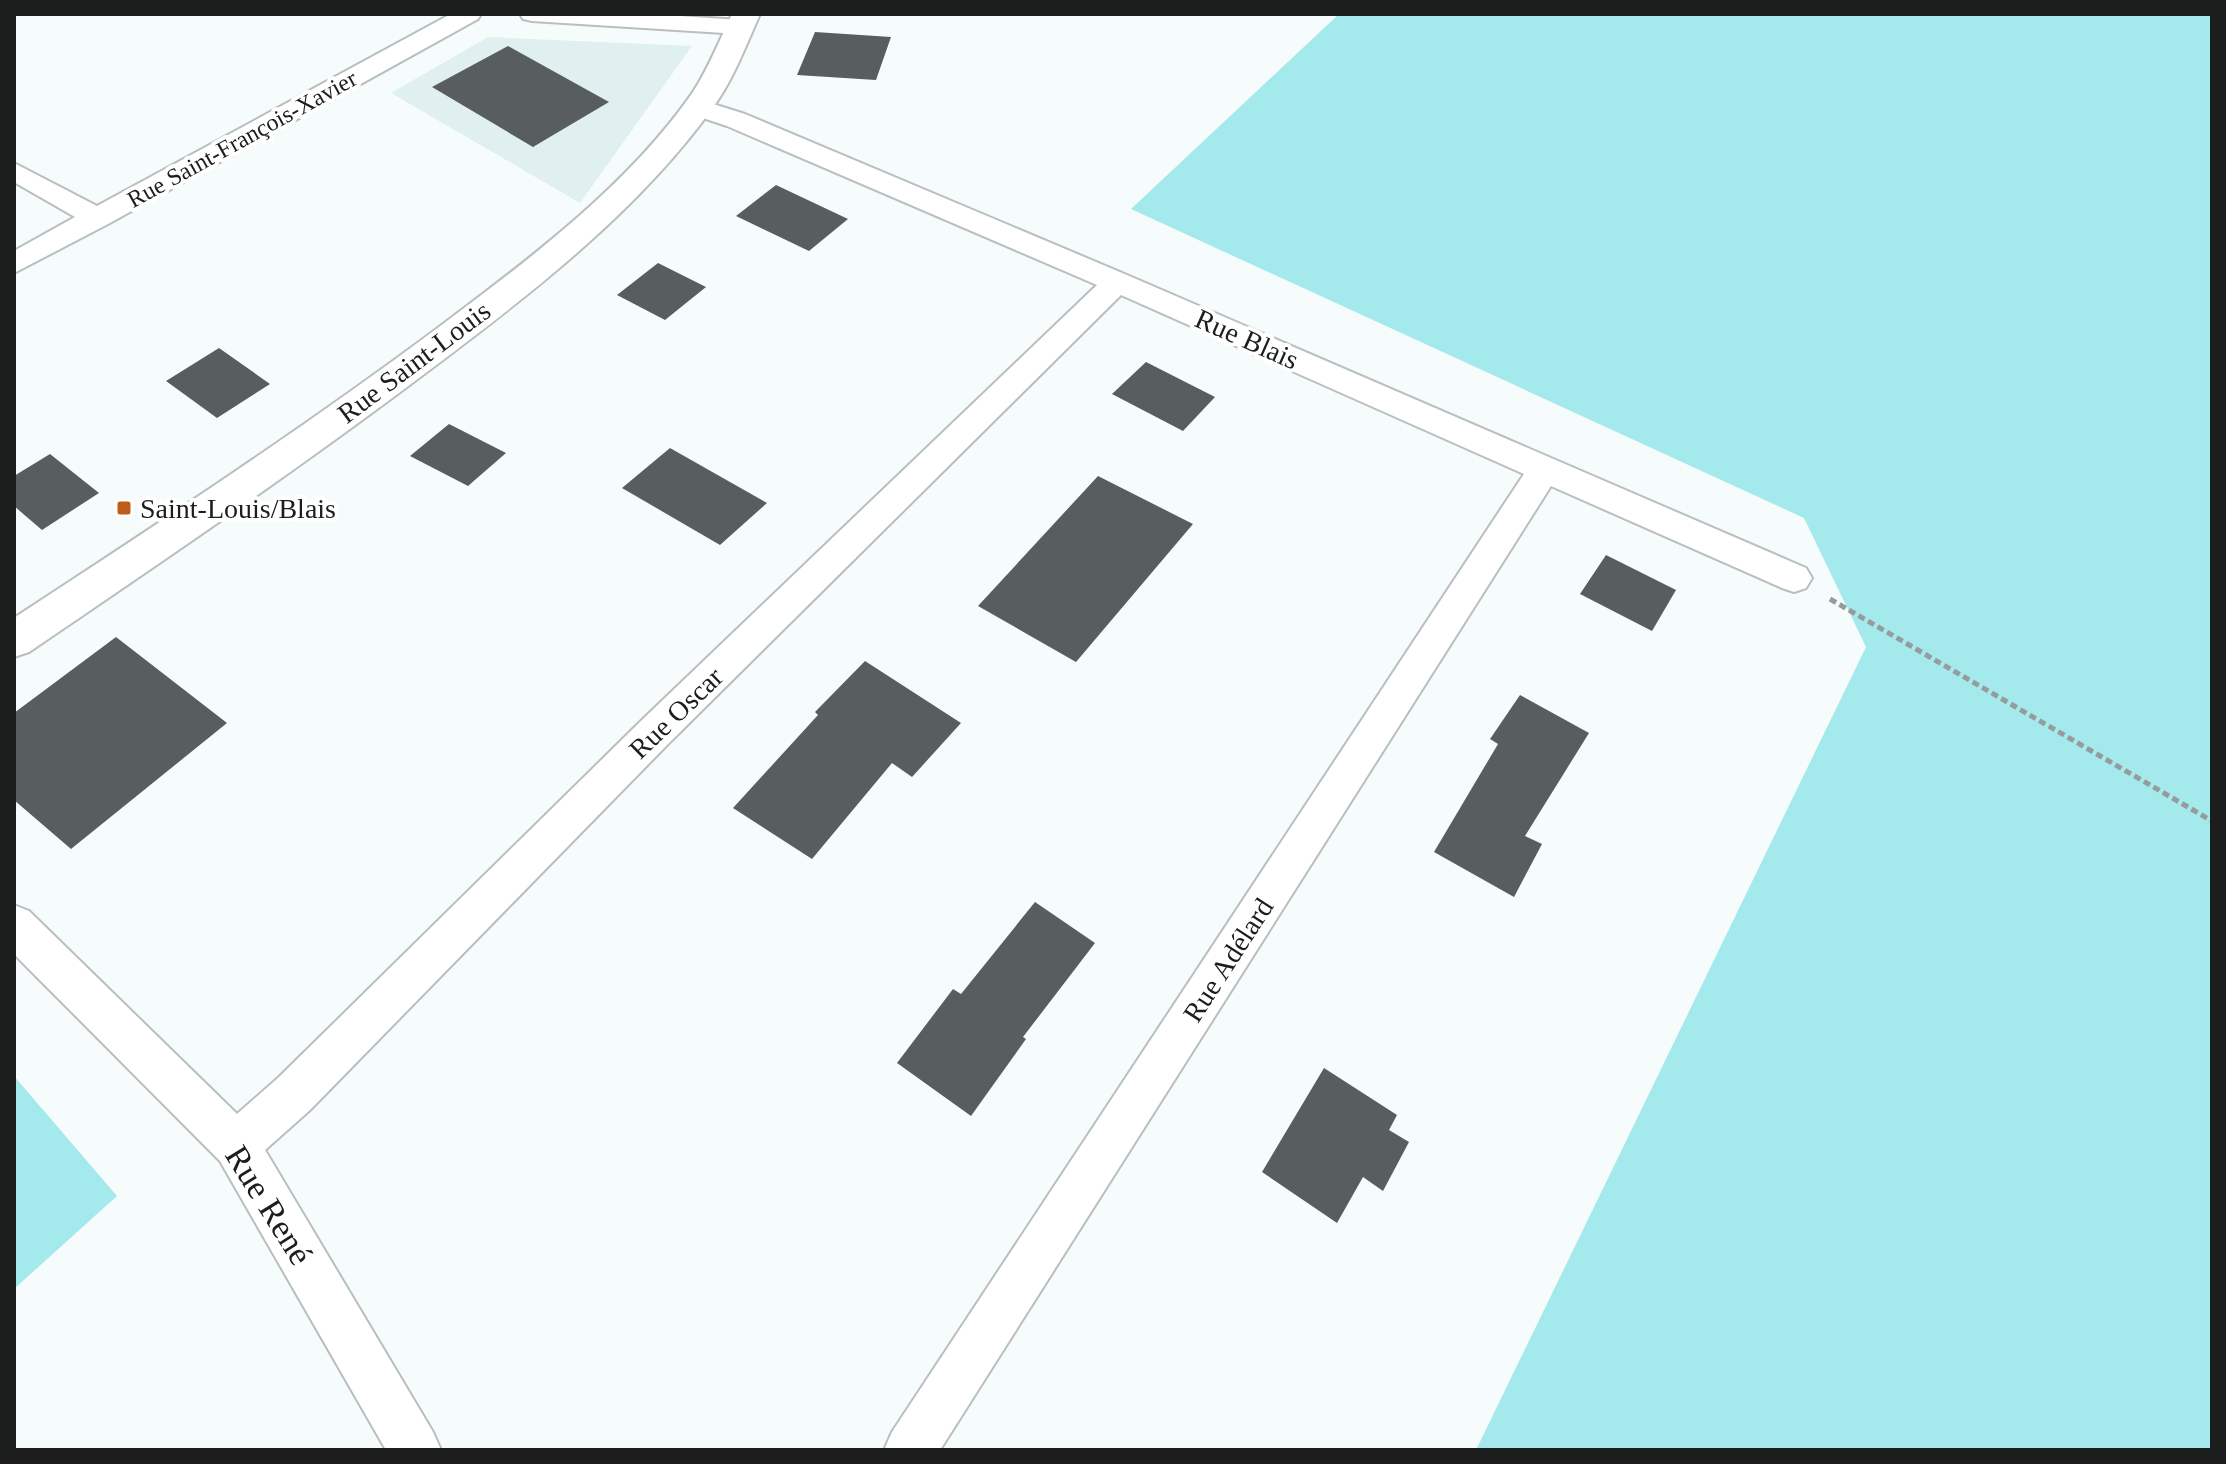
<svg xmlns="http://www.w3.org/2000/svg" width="2226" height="1464" font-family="'Times New Roman',serif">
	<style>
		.built { fill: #e0eff0 }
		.green { fill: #a4e9ec }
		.building { fill: #585d5d }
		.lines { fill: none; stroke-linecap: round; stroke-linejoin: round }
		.minor-casing { stroke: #b9bfbf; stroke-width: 4 }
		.secondary-casing { stroke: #b9bfbf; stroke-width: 4 }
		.path { stroke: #969b9b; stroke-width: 5; stroke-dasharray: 7 4; stroke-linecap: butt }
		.minor { fill: #fff; fill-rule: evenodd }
		.secondary { fill: #fff; fill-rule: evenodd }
		.poi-dot { fill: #be5e1a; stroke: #fff; stroke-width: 3 }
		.labels { text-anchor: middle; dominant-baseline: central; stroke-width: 8; stroke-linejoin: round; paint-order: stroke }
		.far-street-label { font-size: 24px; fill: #1c1e1e; stroke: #fff }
		.street-label { font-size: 28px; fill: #1c1e1e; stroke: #fff }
		.poi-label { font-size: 28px; fill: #1c1e1e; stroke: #fff; text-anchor: start }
		.near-street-label { font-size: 34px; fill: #1c1e1e; stroke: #fff }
	</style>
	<rect width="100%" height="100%" fill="#f6fcfc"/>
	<path class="built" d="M488,37L692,46L580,203L391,93Z"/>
	<path class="green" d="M1339,14H2212V1450H1476L1866,647L1804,518L1131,209Z
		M14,1076L117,1196L14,1289Z"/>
	<path class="building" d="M815,32L891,37L876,80L797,75Z
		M508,46L609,102L533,147L432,87Z
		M776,185L848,219L809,251L736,216Z
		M658,263L706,287L665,320L617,295Z
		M219,348L270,384L217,418L166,381Z
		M1146,362L1215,397L1183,431L1112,394Z
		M449,424L506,453L468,486L410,456Z
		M670,448L767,503L720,545L622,488Z
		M50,454L99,493L42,530L14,506V476Z
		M1098,476L1193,524L1076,662L978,606Z
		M1606,555L1676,590L1652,631L1580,594Z
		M116,637L227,723L71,849L14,800V713Z
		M865,661L961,723L912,777L892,763L812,859L733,808L818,715L815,712Z
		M1520,695L1589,733L1525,836L1542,844L1514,897L1434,852L1498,744L1490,739Z
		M1035,902L1095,943L1023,1037L1026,1039L971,1116L897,1063L953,989L961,994Z
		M1324,1068L1397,1115L1389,1130L1409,1142L1383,1191L1363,1177L1337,1223L1262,1172Z"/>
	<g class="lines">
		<defs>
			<path id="minor" d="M451,14H481L478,19L108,224L14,273V251L75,217L14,182V163L97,206Z
				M520,14H650L740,20L749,22L752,27L749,32L740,34L532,21L523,19Z
				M697,99L745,114L1127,275L1806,568L1812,578L1806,588L1794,592L1782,588L1551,486L940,1450H884L892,1432L1524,474L1121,295L668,744L310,1110L265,1150L433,1432L441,1450H386L220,1161L14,954V905L29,911L237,1114L278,1078L642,720L1097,285L727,126L688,113L684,107L688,101Z"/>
			<path id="secondary" d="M732,14H760C746,45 734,78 714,106C640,209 536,290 435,366C303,466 166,559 29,652L14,657V618C159,523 304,428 443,324C531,258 627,186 691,95C708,70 719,41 732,14Z"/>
		</defs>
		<use href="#minor" class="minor-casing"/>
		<use href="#secondary" class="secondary-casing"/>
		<path class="path" d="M1830,599L2212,821"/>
		<use href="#minor" class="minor"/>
		<use href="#secondary" class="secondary"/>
	</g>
	<rect class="poi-dot" x="116" y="500" width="16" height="16" rx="4"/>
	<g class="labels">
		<g class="far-street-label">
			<text transform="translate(242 139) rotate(-29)">Rue Saint-François-Xavier</text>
		</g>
		<g class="street-label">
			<text transform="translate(1247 339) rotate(24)">Rue Blais</text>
			<text transform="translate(414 362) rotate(-37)">Rue Saint-Louis</text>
			<text transform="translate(676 713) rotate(-44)">Rue Oscar</text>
			<text transform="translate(1228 960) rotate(-57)">Rue Adélard</text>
		</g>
		<g class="poi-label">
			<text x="140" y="508">Saint-Louis/Blais</text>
		</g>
		<g class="near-street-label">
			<text transform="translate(269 1205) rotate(58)">Rue René</text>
		</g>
	</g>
	<rect width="2226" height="1464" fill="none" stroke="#1c1e1e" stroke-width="32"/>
</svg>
